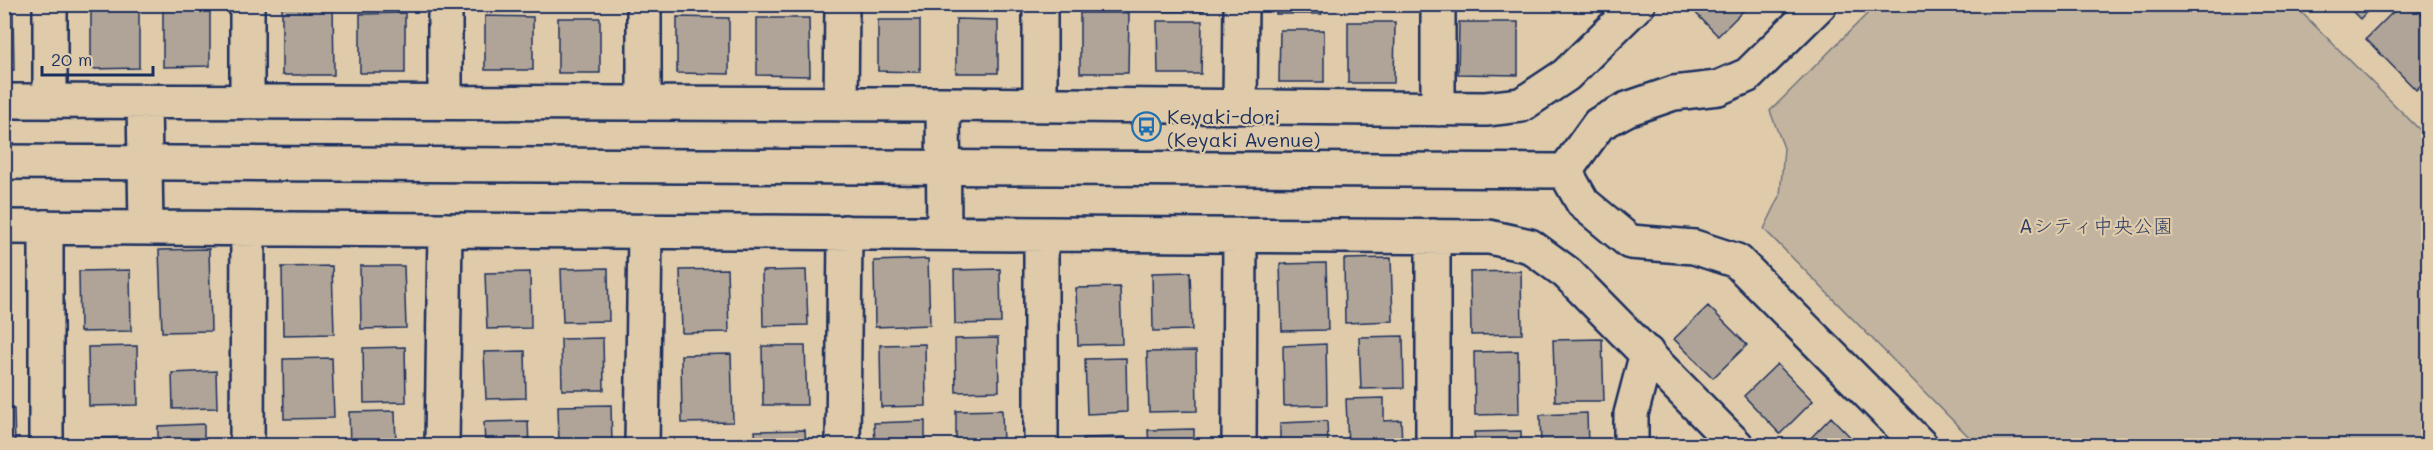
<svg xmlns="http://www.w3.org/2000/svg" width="2433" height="450" font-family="Mali,'Klee One',sans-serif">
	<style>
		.green { fill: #c2b49f; stroke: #6e727e; stroke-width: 1.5 }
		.building { fill: #afa497; stroke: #1b2f5e; stroke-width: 1.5 }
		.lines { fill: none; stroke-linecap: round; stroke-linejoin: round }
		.minor-casing { stroke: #1b2f5e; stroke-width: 38 }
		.tertiary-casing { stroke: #1b2f5e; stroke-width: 38 }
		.minor { stroke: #dfcbaa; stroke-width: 33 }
		.tertiary { stroke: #dfcbaa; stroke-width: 33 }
		.labels { text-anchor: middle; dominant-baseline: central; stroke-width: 4.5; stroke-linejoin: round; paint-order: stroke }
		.poi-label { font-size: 20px; fill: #1b2f5e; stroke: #dfcbaa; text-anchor: start }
		.park-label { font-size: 20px; fill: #2c3c64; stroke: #dfcbaa }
	</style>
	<rect width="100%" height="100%" fill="#dfcbaa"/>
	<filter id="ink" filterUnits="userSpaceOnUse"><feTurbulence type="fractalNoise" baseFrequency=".0167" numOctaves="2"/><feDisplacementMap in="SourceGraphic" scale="12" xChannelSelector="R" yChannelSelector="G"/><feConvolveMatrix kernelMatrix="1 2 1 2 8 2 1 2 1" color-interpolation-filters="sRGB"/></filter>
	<g filter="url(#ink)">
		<path class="green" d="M1877,4L2294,5L2428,138V445H1977L1764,229L1780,196L1784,148L1770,111Z"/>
		<path class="building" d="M282,4H333L334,75H282Z
			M1159,4H1204V11H1159Z
			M1276,4H1322V14H1276Z
			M1687,4H1750L1718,36Z
			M2345,4H2374L2360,19Z
			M2401,4H2413L2428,21V78L2416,90L2366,39Z
			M163,5H210V66L163,67Z
			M91,10H139V68L91,69Z
			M4,13H13L14,70H4Z
			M405,13V73H360V14Z
			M1080,13H1129L1128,73H1080Z
			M485,16L533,17V70H485Z
			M677,17L729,18V74L677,73Z
			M558,18H600V73H558Z
			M757,18H809L810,76L757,75Z
			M956,19L998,20V73H956Z
			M878,20H920V72L878,71Z
			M1157,21H1202L1201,74H1158Z
			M1348,22H1395L1394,83H1348Z
			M1459,22H1518V75L1458,74Z
			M1280,30H1324V82H1279Z
			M209,249L211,331L162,332L159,250Z
			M4,254H6L7,315H4Z
			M1391,258L1393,321L1345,323L1344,259Z
			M928,259L930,325L875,327L874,261Z
			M1326,263L1328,330L1282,331L1280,264Z
			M332,266L334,334L283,335L282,267Z
			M360,266H404L406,328L361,329Z
			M608,268L609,321L563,322L561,269Z
			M727,269L729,332L682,333L680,270Z
			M1000,269L1001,323L955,324L954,270Z
			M130,270L131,331L80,332L79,271Z
			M806,270L808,325L763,326L762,271Z
			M1521,271L1522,334L1471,335L1470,272Z
			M530,272L531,328L487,329L485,273Z
			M1190,272L1192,330L1153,331L1152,273Z
			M1120,287L1122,344L1078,345L1076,288Z
			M1708,306L1747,345L1713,378L1674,339Z
			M4,331H6L8,393H4Z
			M1403,336L1404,388L1361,389L1359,337Z
			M603,338L604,390H562L561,339Z
			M998,338L999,391L956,392L955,339Z
			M1602,339L1604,401H1555L1553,340Z
			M925,344L926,406L881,407L880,345Z
			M1326,344L1327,405L1284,406L1283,346Z
			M137,346L138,405L89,406L88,347Z
			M762,346H805L807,405H763Z
			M405,347L406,402L364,403L363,348Z
			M525,351L526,398L486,399L484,352Z
			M1196,351L1197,411L1149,412L1147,352Z
			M1518,351L1519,414L1475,415L1474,352Z
			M731,354L733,422L682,423L681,355Z
			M332,358L334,418L284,419L283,359Z
			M1126,358L1127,412L1087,414L1085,359Z
			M1777,364L1813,401L1780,434L1744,396Z
			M216,371L217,408L173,409L172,373Z
			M1384,398V421L1401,420L1402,446H1348L1346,399Z
			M611,405L612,446H559L558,406Z
			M4,409H14L15,446H4Z
			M1002,410L1003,446H956V411Z
			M395,411L396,446H350L349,412Z
			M1587,413L1588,446H1541L1540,415Z
			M1831,417L1859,446H1803Z
			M528,421L529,446H485L484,422Z
			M925,421V446H875L874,423Z
			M1327,421L1328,446H1280V423Z
			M204,424V446H158V426Z
			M1194,429V446H1149L1148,430Z
			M805,430L806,446H756L755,431Z
			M1521,431V446H1475L1474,432Z
			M134,437V446H87V438Z
			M1126,437L1127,446H1084L1083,438Z
			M1708,439V446H1663V442Z
			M330,443V446H281V444Z
			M729,443V446H682V444Z"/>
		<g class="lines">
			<defs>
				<path id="minor" d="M4,101L943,104L1486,109L1521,105L1566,75L1638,4
					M50,101V4
					M144,101L146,228
					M247,101V4
					M445,102V4
					M644,103V4
					M841,104L842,4
					M943,104L944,233
					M1040,105V4
					M1240,107L1241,4
					M1438,109V4
					M4,227L1489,237L1530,246L1567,273L1737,446
					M46,446V227
					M247,446L248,229
					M442,446L445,230
					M642,446L645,231
					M843,446L845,232
					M1041,446V234
					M1239,446L1240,235
					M1433,446V236
					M1631,446V414L1647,353"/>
				<path id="tertiary" d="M4,162L1565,171L1583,203L1630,242L1694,247L1737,261L1921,446
					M1565,171L1599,124L1627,109L1674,93L1718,88L1748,75L1820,4"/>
			</defs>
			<use href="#minor" class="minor-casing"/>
			<use href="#tertiary" class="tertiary-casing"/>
			<use href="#minor" class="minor"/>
			<use href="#tertiary" class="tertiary"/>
		</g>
	</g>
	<defs>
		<symbol id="bus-ring" viewBox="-11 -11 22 22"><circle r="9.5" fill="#dfcbaa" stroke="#1f6fb2" stroke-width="1.5"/><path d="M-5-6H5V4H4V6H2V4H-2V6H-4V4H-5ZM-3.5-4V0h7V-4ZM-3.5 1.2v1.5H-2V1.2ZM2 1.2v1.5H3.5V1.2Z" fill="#1f6fb2"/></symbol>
	</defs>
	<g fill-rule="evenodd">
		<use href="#bus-ring" x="1130" y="110" width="33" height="33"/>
	</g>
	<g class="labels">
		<g class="poi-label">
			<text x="1167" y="116">Keyaki-dori<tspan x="1167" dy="23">(Keyaki Avenue)</tspan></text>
		</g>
		<g class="park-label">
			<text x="2096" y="225">Aシティ中央公園</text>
		</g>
	</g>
	<rect width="2433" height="450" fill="none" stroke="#dfcbaa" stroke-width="24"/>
	<rect x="12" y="12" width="2409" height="426" fill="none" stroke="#1b2f5e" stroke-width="2" filter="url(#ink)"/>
	<path d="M42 66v9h111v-9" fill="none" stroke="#1b2f5e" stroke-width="3"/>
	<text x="51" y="66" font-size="18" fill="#1b2f5e" stroke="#dfcbaa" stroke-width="4.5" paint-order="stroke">20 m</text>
</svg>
